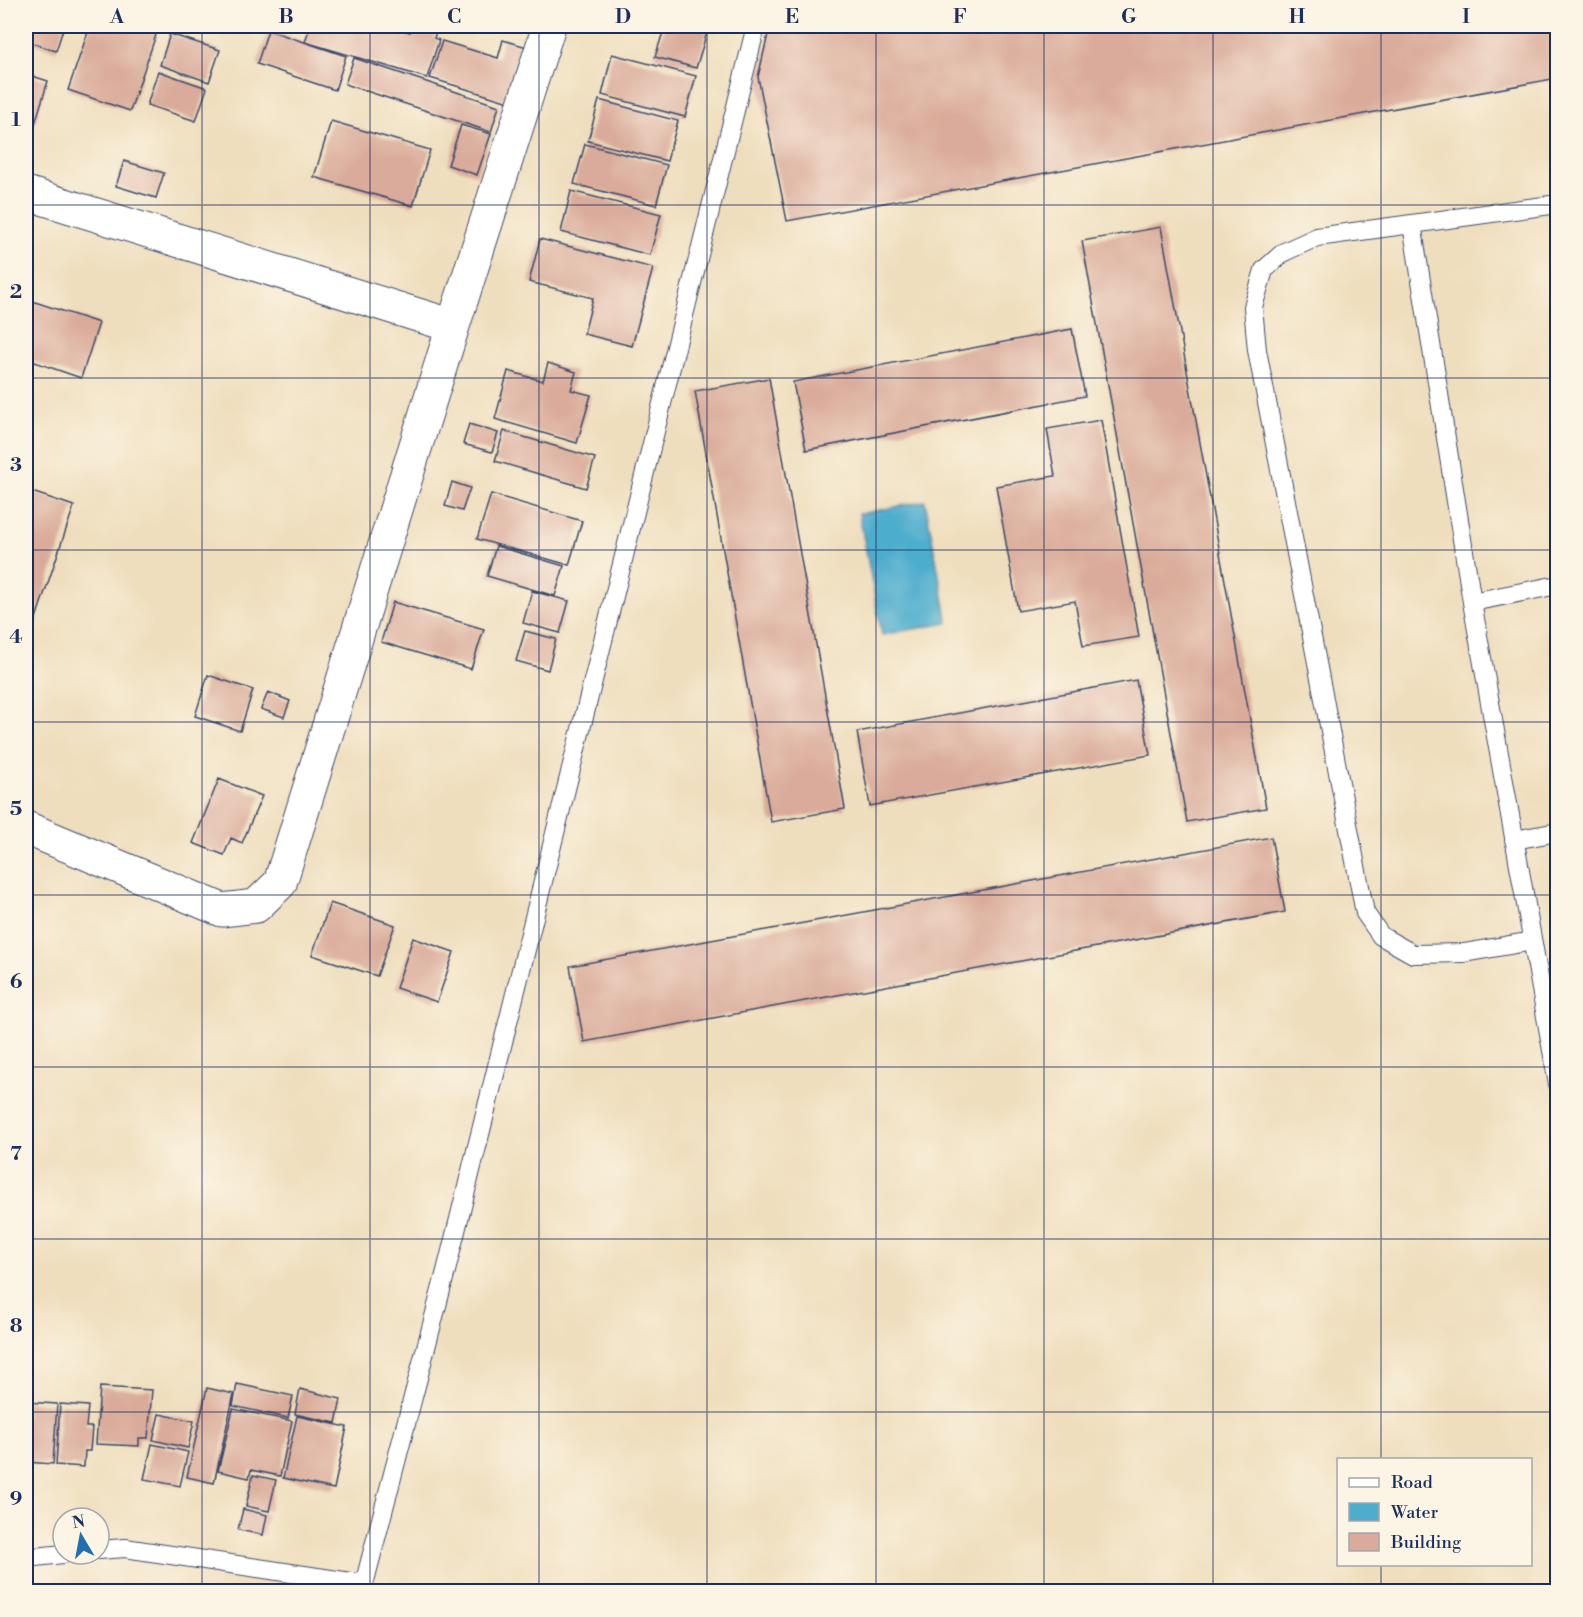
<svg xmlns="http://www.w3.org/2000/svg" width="1583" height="1617" font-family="'Libre Bodoni',serif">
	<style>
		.water { fill: #4eadcd; stroke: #346e96; stroke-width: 1.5 }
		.building { fill: #daab9a }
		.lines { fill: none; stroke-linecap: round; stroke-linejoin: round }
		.lane-casing { stroke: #3b496c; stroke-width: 20 }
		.street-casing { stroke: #3b496c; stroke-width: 35 }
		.lane { stroke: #fff; stroke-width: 18 }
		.street { stroke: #fff; stroke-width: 33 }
		.grid { fill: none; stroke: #1b2f5e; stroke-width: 1.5; stroke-opacity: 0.55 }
		.neatline { fill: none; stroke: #1b2f5e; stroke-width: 2 }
		.grid-label { font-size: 20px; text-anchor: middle; font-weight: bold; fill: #1b2f5e }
	</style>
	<rect width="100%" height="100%" fill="#fcf5e5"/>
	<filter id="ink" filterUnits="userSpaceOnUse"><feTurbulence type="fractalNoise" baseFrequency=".0167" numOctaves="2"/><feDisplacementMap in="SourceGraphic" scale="12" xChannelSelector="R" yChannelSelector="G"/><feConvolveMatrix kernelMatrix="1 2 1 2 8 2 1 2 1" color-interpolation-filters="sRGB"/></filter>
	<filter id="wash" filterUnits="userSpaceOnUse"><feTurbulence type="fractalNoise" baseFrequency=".008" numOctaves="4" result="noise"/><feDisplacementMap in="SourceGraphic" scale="24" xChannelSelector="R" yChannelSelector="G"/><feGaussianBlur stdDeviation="1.35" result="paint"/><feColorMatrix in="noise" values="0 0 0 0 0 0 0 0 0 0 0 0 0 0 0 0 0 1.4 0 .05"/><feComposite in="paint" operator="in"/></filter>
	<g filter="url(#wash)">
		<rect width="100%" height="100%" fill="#efdebd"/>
		<path class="water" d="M925,501L948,623L882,635L859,514Z"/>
		<g id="blocks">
			<path class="building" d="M26,26H64L56,51L26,41Z
				M90,26H159L130,111L68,90Z
				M310,26H390L410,32L412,26H438L434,38L439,40L427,78L305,42Z
				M665,26H697L708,29L696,68L655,57Z
				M770,26H1558V78L787,221L758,77Z
				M268,30L346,56L335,90L257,64Z
				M170,34L220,50L209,82L160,65Z
				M503,40L527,47L509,102L430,78L442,41L498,58Z
				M612,54L696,76L685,117L602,95Z
				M354,58L499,106L491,132L345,84Z
				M158,71L207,88L196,121L147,105Z
				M26,74L48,81L26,153Z
				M599,100L678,121L667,161L588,141Z
				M331,121L430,150L413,206L314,177Z
				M461,125L491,134L477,175L448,165Z
				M585,144L667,165L656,205L574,184Z
				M124,161L164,173L156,198L116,186Z
				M571,191L661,214L650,255L561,232Z
				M1161,227L1266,808L1187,822L1082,241Z
				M540,239L653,268L632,346L584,334L593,298L529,282Z
				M26,299L99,323L81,378L26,359Z
				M1072,329L1085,396L806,450L793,382Z
				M548,363L576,372L571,390L591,395L577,443L495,419L508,371L543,381Z
				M769,378L845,809L771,822L695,391Z
				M1101,420L1139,637L1083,646L1075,601L1018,611L996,486L1055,476L1047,429Z
				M469,424L498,433L492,452L463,444Z
				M504,431L595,458L586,488L495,461Z
				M452,482L470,488L462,511L445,506Z
				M26,490L74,506L33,627L26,624Z
				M491,494L582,521L569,565L477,539Z
				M496,546L564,566L555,596L487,576Z
				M532,591L569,601L560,633L523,623Z
				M393,602L484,629L471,669L381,642Z
				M525,631L556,639L548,670L516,661Z
				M208,675L253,690L240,731L195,716Z
				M1136,680L1150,755L870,806L857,732Z
				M268,692L290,701L284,717L261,709Z
				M219,779L262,796L242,843L231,838L224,855L193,843Z
				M1271,837L1285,912L584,1042L570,966Z
				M330,903L395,925L377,976L312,955Z
				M413,938L454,952L437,1002L396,988Z
				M237,1384L293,1396L288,1418L233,1406Z
				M100,1387L152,1390L148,1438H139V1446L96,1444Z
				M207,1388L234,1394L214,1483L187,1477Z
				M300,1389L341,1399L336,1423L295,1414Z
				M26,1402L57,1404L53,1464L26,1462Z
				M60,1404L88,1406L86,1427H92L90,1451H85L84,1467L56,1465Z
				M233,1409L292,1421L280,1476L251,1470L249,1478L218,1471Z
				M159,1414L194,1421L188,1448L153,1440Z
				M297,1416L347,1427L334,1489L283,1478Z
				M152,1444L188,1452L180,1486L144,1479Z
				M253,1475L276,1480L269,1511L246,1506Z
				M243,1509L267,1515L263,1535L238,1530Z"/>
		</g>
	</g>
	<g filter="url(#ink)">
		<use href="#blocks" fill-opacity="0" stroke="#3b496c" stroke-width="1.5"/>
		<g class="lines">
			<defs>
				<path id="lane" d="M1412,224L1472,602L1558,1084
					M1472,602L1558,585
					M1514,840L1558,832
					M1532,941L1464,953L1413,954L1381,936L1365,913L1257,350L1253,307L1264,270L1284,252L1317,237L1558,204
					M99,1550L125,1548L364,1584
					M26,1558L63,1554
					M362,1592L446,1271L756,26"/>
				<path id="street" d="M26,193L453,326
					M26,828L222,910L256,906L280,883L453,326L549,26"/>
			</defs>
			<use href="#lane" class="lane-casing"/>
			<use href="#street" class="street-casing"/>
			<use href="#lane" class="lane"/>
			<use href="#street" class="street"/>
		</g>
	</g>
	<path class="grid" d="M202,26V1592M370,26V1592M539,26V1592M707,26V1592M876,26V1592M1044,26V1592M1213,26V1592M1381,26V1460M26,205H1558M26,378H1558M26,550H1558M26,722H1558M26,895H1558M26,1067H1558M26,1239H1558M26,1412H1558M1381,1564V1592"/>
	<rect width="1583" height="1617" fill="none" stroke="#fcf5e5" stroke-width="66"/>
	<rect x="1337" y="1458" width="195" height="108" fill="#fcf5e5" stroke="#a2a6af" stroke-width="1.5"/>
	<rect x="1349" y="1478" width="30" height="9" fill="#ffffff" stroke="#a2a6af" stroke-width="1.5"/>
	<text x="1391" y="1488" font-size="18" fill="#1b2f5e">Road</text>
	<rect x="1349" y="1503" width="30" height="18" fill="#4eadcd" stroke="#a2a6af" stroke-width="1.5"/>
	<text x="1391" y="1518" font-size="18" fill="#1b2f5e">Water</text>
	<rect x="1349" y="1533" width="30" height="18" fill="#daab9a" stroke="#a2a6af" stroke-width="1.5"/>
	<text x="1391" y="1548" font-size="18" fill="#1b2f5e">Building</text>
	<g transform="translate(81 1536) rotate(350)"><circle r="28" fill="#fcf5e5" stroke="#a2a6af" stroke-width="1.5"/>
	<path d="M0-4.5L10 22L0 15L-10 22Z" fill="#1f6fb2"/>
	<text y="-9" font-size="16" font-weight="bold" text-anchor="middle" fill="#1b2f5e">N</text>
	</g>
	<rect x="33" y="33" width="1517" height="1551" class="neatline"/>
	<g class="grid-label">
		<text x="117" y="23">A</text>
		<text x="286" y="23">B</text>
		<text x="454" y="23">C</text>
		<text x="623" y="23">D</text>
		<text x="792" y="23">E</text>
		<text x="960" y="23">F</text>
		<text x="1129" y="23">G</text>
		<text x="1297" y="23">H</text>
		<text x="1466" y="23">I</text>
		<text x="16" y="126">1</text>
		<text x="16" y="298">2</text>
		<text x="16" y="471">3</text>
		<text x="16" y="643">4</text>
		<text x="16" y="815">5</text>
		<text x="16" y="988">6</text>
		<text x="16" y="1160">7</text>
		<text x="16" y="1332">8</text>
		<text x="16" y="1505">9</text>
	</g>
</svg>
